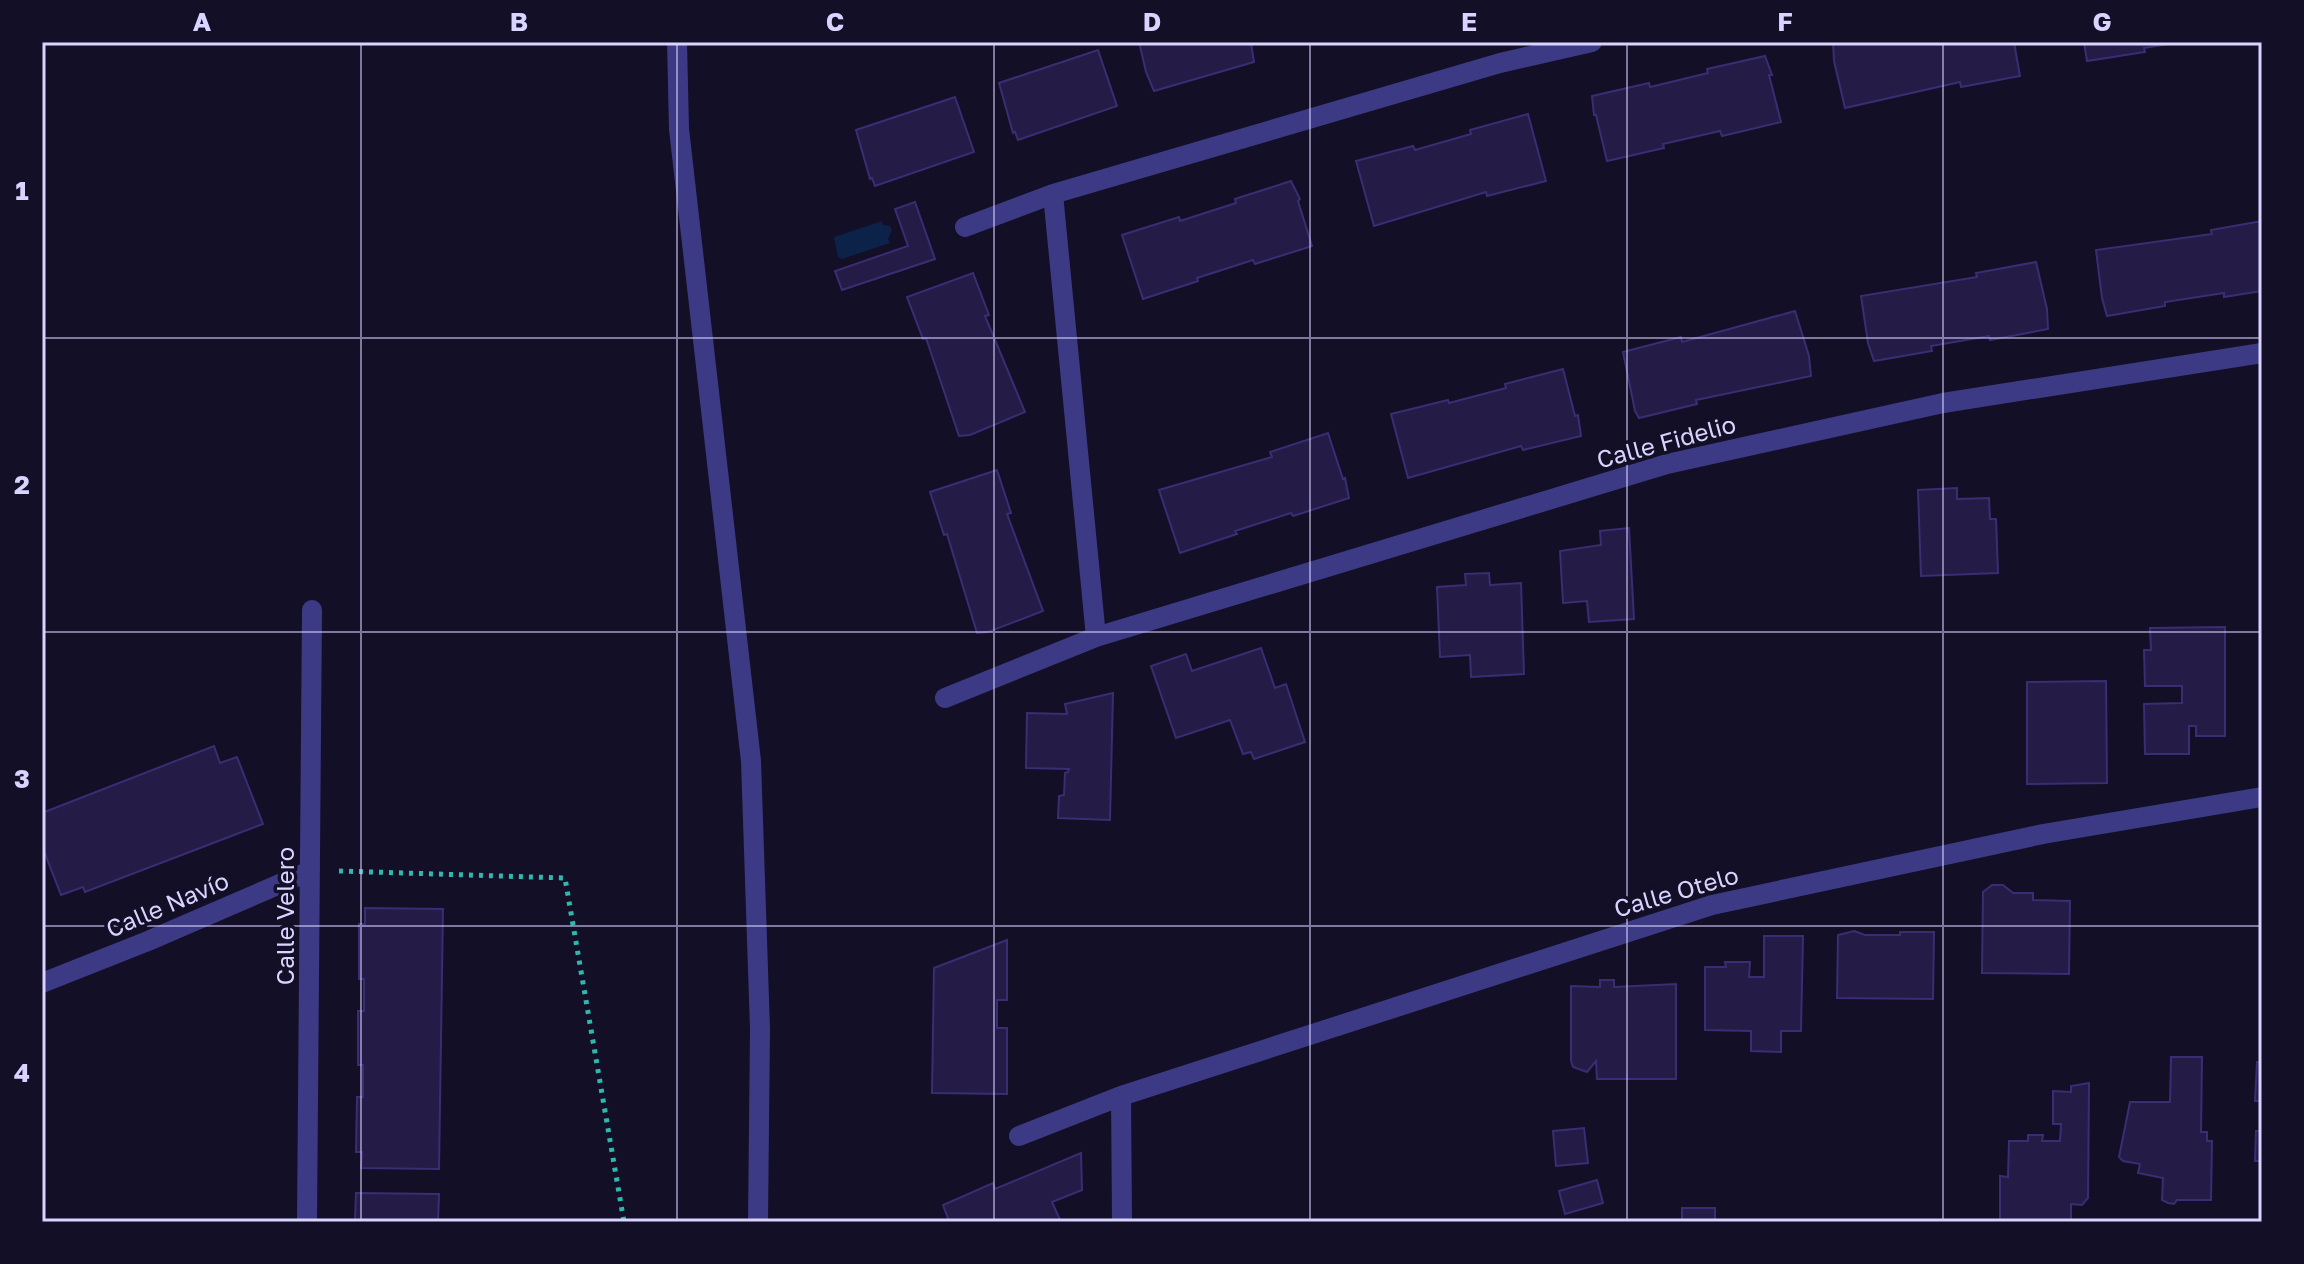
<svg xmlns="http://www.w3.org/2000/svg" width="2304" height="1264" font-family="'Golos Text',sans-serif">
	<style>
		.water { fill: #0c2248 }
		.building { fill: #241b47; stroke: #3b2d73; stroke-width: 2 }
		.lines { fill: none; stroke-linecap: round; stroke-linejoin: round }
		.path { stroke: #2fb8b0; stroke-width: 5; stroke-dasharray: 4 6; stroke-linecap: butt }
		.minor { stroke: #3d3a85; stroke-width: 20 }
		.grid { fill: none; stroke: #d9d4ff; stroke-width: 2; stroke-opacity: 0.55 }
		.labels { text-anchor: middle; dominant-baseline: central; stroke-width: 7; stroke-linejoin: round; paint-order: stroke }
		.street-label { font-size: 24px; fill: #d9d4ff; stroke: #130f26 }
		.neatline { fill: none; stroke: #d9d4ff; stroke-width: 3 }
		.grid-label { font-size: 26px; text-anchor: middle; font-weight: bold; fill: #d9d4ff }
	</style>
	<rect width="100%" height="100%" fill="#130f26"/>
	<path class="water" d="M882,221L883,225L890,226L892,230L888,239L890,243L842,259L838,257L834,237Z"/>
	<path class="building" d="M1139,42H1248L1251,43L1254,62L1154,91L1146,72Z
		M1833,42H2014L2020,76L1961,87L1960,82L1845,108L1834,61Z
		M2084,42H2180L2144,48L2145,52L2087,61Z
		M1098,50L1117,106L1018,140L1015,132L1013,133L999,83Z
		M1765,56L1772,75H1769L1781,122L1722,136L1720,131L1663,144L1664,148L1607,161L1596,115H1594L1592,96L1649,83L1650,87L1708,73L1707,69Z
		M955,97L974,152L875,186L872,178L870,179L856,130Z
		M1528,114L1546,181L1487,196L1486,192L1374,226L1356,161L1413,146L1415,150L1471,134L1470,130Z
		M1291,181L1300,199L1298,201L1312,246L1255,264L1253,260L1197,278L1198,281L1143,299L1122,235L1179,217L1180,221L1236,203L1235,199Z
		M915,202L935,259L842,290L835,271L908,246L895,209Z
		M2262,221V291L2224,297V293L2165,302V306L2107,316L2102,298L2096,250L2212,234L2211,230Z
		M2036,262L2047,309L2048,329L1990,340L1989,336L1931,346L1932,351L1874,361L1868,343L1861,296L1977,277L1976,273Z
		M973,273L989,315L985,316L1025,412L970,435L959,436L926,338L923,339L907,297Z
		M1795,311L1809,356L1811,376L1696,400L1697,404L1639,418L1635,411L1623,352L1681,337L1682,342Z
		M1563,369L1575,416L1578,415L1581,436L1523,450L1521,446L1408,478L1391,414L1448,400L1449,403L1506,388L1505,384Z
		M1328,433L1343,479L1345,478L1349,498L1293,516L1291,513L1235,531L1237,534L1180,553L1159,490L1272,457L1270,452Z
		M997,470L1011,513L1007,514L1043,611L988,632L977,633L947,534L944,535L930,492Z
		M1957,488V499L1989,498L1990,519H1996L1998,573L1921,576L1918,490Z
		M1629,528L1634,619L1589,622L1587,601L1563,603L1560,551L1601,545L1600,531Z
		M1489,573L1490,585L1521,583L1524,674L1471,677L1470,655L1440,657L1437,587L1466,585L1465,574Z
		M2225,627V736H2196V726H2189V754H2145L2144,704L2182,703V686H2145L2144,650H2151L2150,628Z
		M1261,648L1275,688L1286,684L1305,742L1254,759L1251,752L1243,754L1230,720L1176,738L1151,666L1186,654L1192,671Z
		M2106,681L2107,783L2027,784V682Z
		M1113,693L1110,820L1058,818L1059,796L1064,795L1065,773L1068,772L1069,769L1026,768L1027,713L1067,714L1065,704Z
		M214,746L220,763L237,757L263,824L85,892L83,887L61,895L42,846V813Z
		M1992,885H2003L2013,893H2033V900L2070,901L2069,974L1982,973L1983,892Z
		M365,908L443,909L439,1169L361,1168L362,1152H356L357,1097H363V1065H358V1011H364V979H359V924H365Z
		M1854,931L1865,935H1900V932H1934L1933,999L1837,998L1838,935Z
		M1764,936H1803L1801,1031H1781V1052L1751,1051V1031L1705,1030V967H1726L1725,962H1750L1749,977H1764Z
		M1007,940V1000H997V1028H1007V1094L932,1093L934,968Z
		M1600,980H1614V987L1676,984V1079H1597L1596,1061L1587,1072L1573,1067L1571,1061V986L1600,987Z
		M2171,1057H2202L2201,1132H2207V1141H2212L2211,1200H2177L2174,1204L2168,1203L2162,1200L2163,1178L2138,1173L2140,1164L2123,1161L2119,1157L2130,1102H2170Z
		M2257,1062H2262V1101H2255Z
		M2089,1083L2088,1198L2082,1205L2071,1204V1220L2000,1222V1176L2008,1177L2009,1141H2028V1135H2043L2042,1141H2060L2061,1124H2053V1091L2071,1092V1086Z
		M2262,1119V1161H2255L2256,1131H2262Z
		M1584,1128L1588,1163L1556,1166L1553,1131Z
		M1081,1153L1082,1190L1052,1202L1061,1222L949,1221L943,1205L993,1183L995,1189Z
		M1597,1180L1603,1203L1565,1214L1559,1191Z
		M356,1193L439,1194L438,1222L355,1220Z
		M1682,1208H1715V1222H1660L1682,1221Z"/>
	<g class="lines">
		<path class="path" d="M339,871L565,878L624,1222"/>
		<path class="minor" d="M677,42L679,129L751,761L760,1029L758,1222
			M1053,194L1096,637
			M965,227L1053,194L1500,63L1592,42
			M945,698L1096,637L1667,464L1943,403L2262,353
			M42,983L148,941L310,871
			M1121,1096L1122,1222
			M1019,1136L1121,1096L1712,905L2043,834L2262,797
			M307,1222L312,610"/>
	</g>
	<path class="grid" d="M361,42V1222M677,42V1222M994,42V1222M1310,42V1222M1627,42V1222M1943,42V1222M42,338H2262M42,632H2262M42,926H2262"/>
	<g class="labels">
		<g class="street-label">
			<text transform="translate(1666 441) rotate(-15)">Calle Fidelio</text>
			<text transform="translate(1676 891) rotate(-16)">Calle Otelo</text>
			<text transform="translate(167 904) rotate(-23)">Calle Navío</text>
			<text transform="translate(284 916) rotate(-90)">Calle Velero</text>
		</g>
	</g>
	<rect width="2304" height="1264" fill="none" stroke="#130f26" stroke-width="88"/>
	<rect x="44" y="44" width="2216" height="1176" class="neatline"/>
	<g class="grid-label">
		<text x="202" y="31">A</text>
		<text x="519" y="31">B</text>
		<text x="835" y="31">C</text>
		<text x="1152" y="31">D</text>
		<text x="1469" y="31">E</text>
		<text x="1785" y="31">F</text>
		<text x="2102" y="31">G</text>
		<text x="22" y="200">1</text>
		<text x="22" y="494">2</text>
		<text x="22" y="788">3</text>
		<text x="22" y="1082">4</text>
	</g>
</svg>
